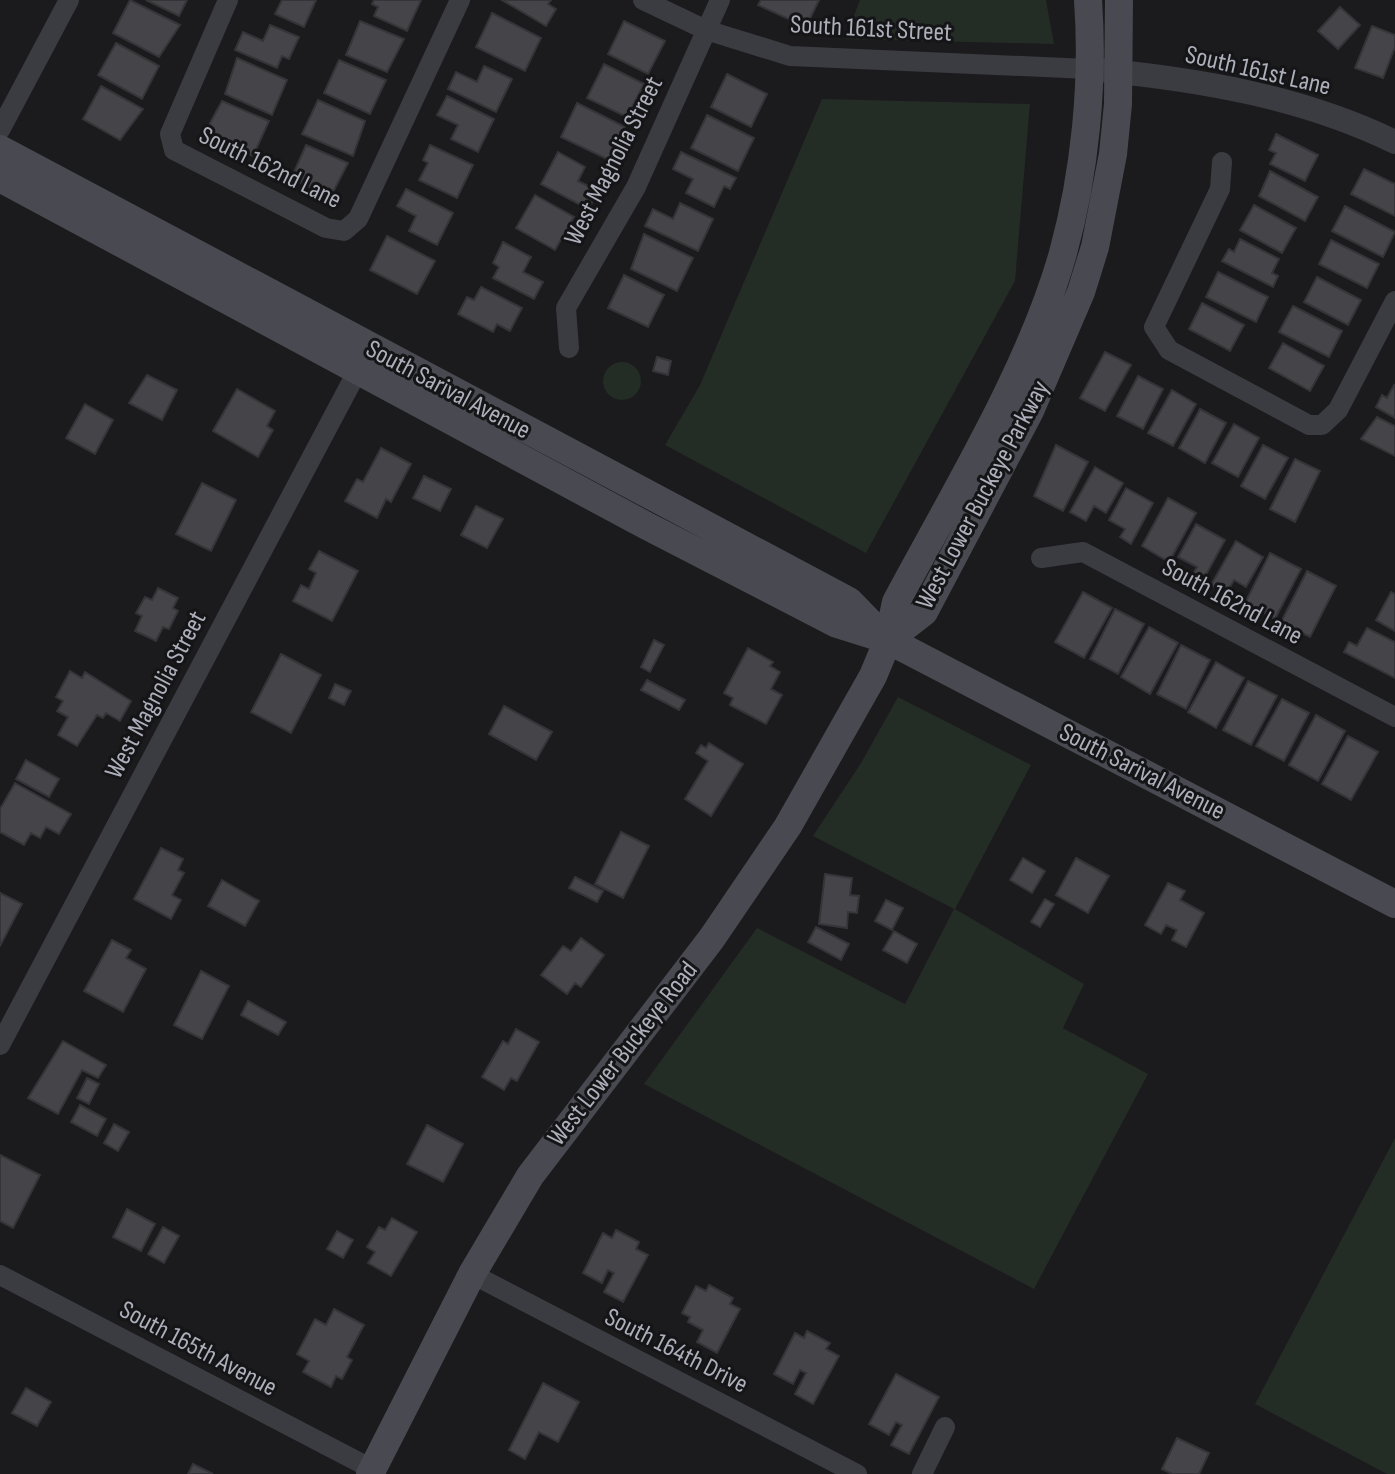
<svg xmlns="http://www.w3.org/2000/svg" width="1395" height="1474" font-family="'Sofia Sans Condensed',sans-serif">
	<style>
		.green { fill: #242c26 }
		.building { fill: #454549; stroke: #353438; stroke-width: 2 }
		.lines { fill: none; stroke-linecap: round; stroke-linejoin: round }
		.minor { stroke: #3b3c41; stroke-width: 20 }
		.tertiary { stroke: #3b3c41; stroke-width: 24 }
		.secondary { stroke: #494a51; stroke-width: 28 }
		.labels { text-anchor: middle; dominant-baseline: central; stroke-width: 6; stroke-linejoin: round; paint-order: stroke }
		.street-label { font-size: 26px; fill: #adb0bb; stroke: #151517 }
	</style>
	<rect width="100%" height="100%" fill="#1b1a1c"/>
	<path class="green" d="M860,0H1046L1054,44L845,39Z
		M822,99L1030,104L1015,281L866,553L665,445L700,385Z
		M603 381a19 19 0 1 1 38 0a19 19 0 1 1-38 0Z
		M898,697L1031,765L955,909L1084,984L1063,1028L1148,1074L1034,1289L644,1084L757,928L905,1004L954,909L813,836L861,763Z
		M1395,1138V1474H1387L1255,1404Z"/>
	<path class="building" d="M130,0L180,25L159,57L113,33Z
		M146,0H187L179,16Z
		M282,0H316L304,27L275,14Z
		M374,0H421L407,31L374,16L378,7L372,4Z
		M502,0H551L548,4L556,9L546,26Z
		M761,0H819L806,27L758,5Z
		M1340,7L1360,25L1338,49L1318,31Z
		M492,13L541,38L525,71L476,47Z
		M360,21L404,39L387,72L346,55Z
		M624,21L665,41L648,74L608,54Z
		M270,25L299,37L289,59L282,56L277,68L235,50L243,32L263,41Z
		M1372,26L1395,35V47L1383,78L1355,68Z
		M116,43L159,66L142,99L98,75Z
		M237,58L287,80L272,115L225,94Z
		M339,60L386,80L370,114L324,93Z
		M604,64L644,84L627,117L587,98Z
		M484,66L512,79L496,112L448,89L456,72L477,82Z
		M727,74L767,94L751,127L711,107Z
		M101,86L143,109L120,140L83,119Z
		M447,96L494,119L478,152L451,139L458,125L437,115Z
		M318,100L365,121L353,156L302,134Z
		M222,101L269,121L253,156L204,134Z
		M577,103L625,127L609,160L561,137Z
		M707,115L754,138L738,171L691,148Z
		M1276,134L1318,155L1305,181L1270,164L1276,153L1269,150Z
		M306,145L348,163L331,196L291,179Z
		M430,145L473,165L457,198L419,180L428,163L423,160Z
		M558,152L585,167L578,181L592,188L587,198L593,201L588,209L541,184Z
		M681,152L736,178L730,189L724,186L714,207L686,193L693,179L673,169Z
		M1364,169L1395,184V216L1351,194Z
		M1270,171L1318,197L1305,221L1259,196Z
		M406,189L453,213L437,245L409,231L416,216L397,206Z
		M535,195L574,217L555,250L516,228Z
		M680,203L713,219L698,251L645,226L653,209L673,219Z
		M1254,205L1296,228L1282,253L1240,230Z
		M1345,206L1395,232L1383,257L1332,231Z
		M644,234L693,258L677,291L631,269Z
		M387,236L435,261L417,294L370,270Z
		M1240,239L1279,259L1272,273L1278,276L1273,287L1222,261L1229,249L1234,252Z
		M1331,240L1379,264L1367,288L1319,264Z
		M503,242L531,257L523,272L543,282L534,299L493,278L499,267L493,263Z
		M1218,272L1268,297L1256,322L1206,297Z
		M624,275L664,295L648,327L608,308Z
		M1317,277L1361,300L1348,325L1304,302Z
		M481,287L522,308L510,331L497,324L493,332L458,314L467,297L474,300Z
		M1202,303L1244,325L1230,351L1189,329Z
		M1293,306L1342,331L1329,357L1279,332Z
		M1283,343L1324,366L1310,391L1269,368Z
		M1105,352L1131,365L1105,411L1080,398Z
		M657,357L671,361L668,375L653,371Z
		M147,375L177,390L162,420L129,403Z
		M1138,376L1163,389L1143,429L1117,416Z
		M1394,385L1395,386V418L1376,407L1382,395L1387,398Z
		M237,389L275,411L267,426L273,430L258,457L213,431Z
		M1172,390L1196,404L1173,446L1148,433Z
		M85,404L113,420L95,454L66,438Z
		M1200,409L1226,423L1205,463L1179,448Z
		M1377,417L1395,426V456L1361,439Z
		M1234,424L1259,438L1238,477L1212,463Z
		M1056,445L1088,462L1063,511L1034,496Z
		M1263,445L1288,458L1265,499L1241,486Z
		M381,448L411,464L391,502L386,499L377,518L345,501L357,479L363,482Z
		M1295,459L1320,471L1295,522L1270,509Z
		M1095,467L1123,483L1106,513L1094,506L1086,521L1070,512Z
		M424,476L451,489L440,511L413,498Z
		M202,483L236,500L211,551L176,534Z
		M1126,488L1153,503L1131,544L1120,537L1125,529L1109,520Z
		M1168,498L1196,513L1169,562L1142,546Z
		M476,506L503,519L487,548L461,535Z
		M1196,524L1225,540L1202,582L1192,576L1197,567L1178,557Z
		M1236,541L1263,557L1246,587L1234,580L1226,594L1211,585Z
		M319,551L358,571L332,621L293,601L301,585L309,589L316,573L309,569Z
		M1270,553L1301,569L1275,619L1245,603Z
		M1307,571L1336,586L1310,637L1281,622Z
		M158,588L178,598L173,608L178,611L169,629L163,627L156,641L135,631L142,616L136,613L145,597L152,600Z
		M1083,592L1112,608L1084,658L1055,642Z
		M1391,592L1395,594V631L1376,620Z
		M1115,609L1144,624L1118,674L1090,659Z
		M1149,627L1178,643L1150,694L1121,677Z
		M1367,628L1395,642V678L1344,652L1349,642L1357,646Z
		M654,640L664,645L650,672L641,667Z
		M1181,645L1210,660L1186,709L1157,694Z
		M748,648L773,662L770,666L780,672L771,689L782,695L766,724L730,705L733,698L724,693Z
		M281,654L321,675L291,733L251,712Z
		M1216,662L1244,678L1216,728L1188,712Z
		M70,671L82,678L85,672L131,701L120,721L106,713L103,718L97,715L77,746L58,735L68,717L57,711L63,701L56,697Z
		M647,680L685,700L679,710L641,690Z
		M1248,681L1277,696L1251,745L1223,730Z
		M335,684L351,691L344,705L329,698Z
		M1282,699L1309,713L1284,761L1256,746Z
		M504,706L552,732L536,760L489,734Z
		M1316,715L1345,731L1318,781L1289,765Z
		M1348,736L1378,752L1351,800L1322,784Z
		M709,743L743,764L711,816L685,799L708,761L696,753L701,745L706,748Z
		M26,760L59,779L49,797L16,779Z
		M15,783L71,814L59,834L46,827L40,838L31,833L24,845L0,832V809Z
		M621,832L649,846L623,898L595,884Z
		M161,848L183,859L178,870L184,873L172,895L181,900L171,919L134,899Z
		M1023,858L1045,871L1032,893L1010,880Z
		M1076,858L1109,876L1088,913L1056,895Z
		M825,874L852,878L850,895L859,896L857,913L848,912L847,928L819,924Z
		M575,877L603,891L597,902L569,888Z
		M222,880L259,901L245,926L208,906Z
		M1168,883L1185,891L1180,900L1204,913L1186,947L1172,940L1177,930L1166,925L1161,934L1145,925Z
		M0,893L22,904L0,946Z
		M1045,899L1054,904L1040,927L1031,922Z
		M886,900L903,908L892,930L875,921Z
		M816,927L849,944L841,960L808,942Z
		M894,931L917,944L907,963L883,950Z
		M581,938L604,955L581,987L575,983L567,994L541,975L563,946L571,951Z
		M112,940L131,950L126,958L146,969L123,1012L84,991Z
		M201,971L229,986L202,1039L174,1025Z
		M248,1001L286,1022L278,1035L241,1015Z
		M516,1029L539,1042L517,1081L511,1078L504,1090L482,1077L503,1041L508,1044Z
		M63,1041L106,1065L98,1078L82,1070L58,1114L28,1098Z
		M87,1078L99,1084L89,1104L77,1098Z
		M80,1105L106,1119L97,1136L71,1122Z
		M114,1124L129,1132L118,1151L104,1143Z
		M427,1125L463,1144L443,1182L407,1164Z
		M0,1155L40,1175L13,1228L0,1221Z
		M127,1209L155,1224L141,1251L113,1237Z
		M392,1218L417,1232L391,1276L368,1263L375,1252L367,1247L379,1227L385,1230Z
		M163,1227L179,1236L164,1263L148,1254Z
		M616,1230L639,1242L636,1249L648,1255L623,1302L604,1292L614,1273L608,1270L602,1283L583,1273L603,1233L612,1238Z
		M337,1231L353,1240L343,1258L327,1249Z
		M709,1285L733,1298L730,1304L740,1309L717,1353L697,1342L703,1330L688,1322L690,1317L682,1313L696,1286L706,1291Z
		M334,1309L364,1325L347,1357L352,1360L342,1379L336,1376L331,1387L303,1372L309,1361L297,1354L315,1319L326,1325Z
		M807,1331L830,1343L826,1349L839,1356L813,1404L795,1394L806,1373L800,1370L793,1384L774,1374L795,1333L804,1338Z
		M896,1374L939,1397L909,1454L891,1445L902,1425L896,1422L889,1435L869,1424Z
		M543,1383L579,1402L558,1442L539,1432L525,1459L509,1450Z
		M26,1388L51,1402L37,1426L12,1413Z
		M1177,1438L1209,1453L1199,1474H1172L1162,1469Z
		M193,1464L213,1474H188Z"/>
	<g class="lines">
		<path class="minor" d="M228,0L170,134L174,150L326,228L344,231L358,219L460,0
			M643,0L706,30L790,56L1088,69
			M0,130L69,0
			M1222,162L1220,189L1154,327L1169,350L1309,425H1322L1338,410L1395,301
			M569,348L566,308L636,187L720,0
			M1041,558L1083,552L1395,717
			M0,1045L358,370
			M472,1274L857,1474
			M0,1275L372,1469
			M922,1474L945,1427"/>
		<path class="tertiary" d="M1100,70C1202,80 1302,97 1395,142"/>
		<path class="secondary" d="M0,149L849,601L884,637
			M0,178L645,525L837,624L888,640L1395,904
			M888,640L924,612L1030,411L1081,292L1095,247L1113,154L1118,104L1119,0
			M370,1474L472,1274L530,1176L712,938L788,826L873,676L888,640L896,602C953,495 1031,368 1063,253C1085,173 1094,82 1088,0"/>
	</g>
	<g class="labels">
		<g class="street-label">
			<text transform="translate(871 29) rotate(3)">South 161st Street</text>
			<text transform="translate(1258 71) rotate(13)">South 161st Lane</text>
			<text transform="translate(614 161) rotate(-63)">West Magnolia Street</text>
			<text transform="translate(270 168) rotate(26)">South 162nd Lane</text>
			<text transform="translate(448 390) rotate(28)">South Sarival Avenue</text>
			<text transform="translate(983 495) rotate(-62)">West Lower Buckeye Parkway</text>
			<text transform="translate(1232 602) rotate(28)">South 162nd Lane</text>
			<text transform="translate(156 695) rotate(-62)">West Magnolia Street</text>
			<text transform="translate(1142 772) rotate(27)">South Sarival Avenue</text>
			<text transform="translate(623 1054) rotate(-52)">West Lower Buckeye Road</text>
			<text transform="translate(198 1349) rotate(28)">South 165th Avenue</text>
			<text transform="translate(676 1351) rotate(27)">South 164th Drive</text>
		</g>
	</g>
</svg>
